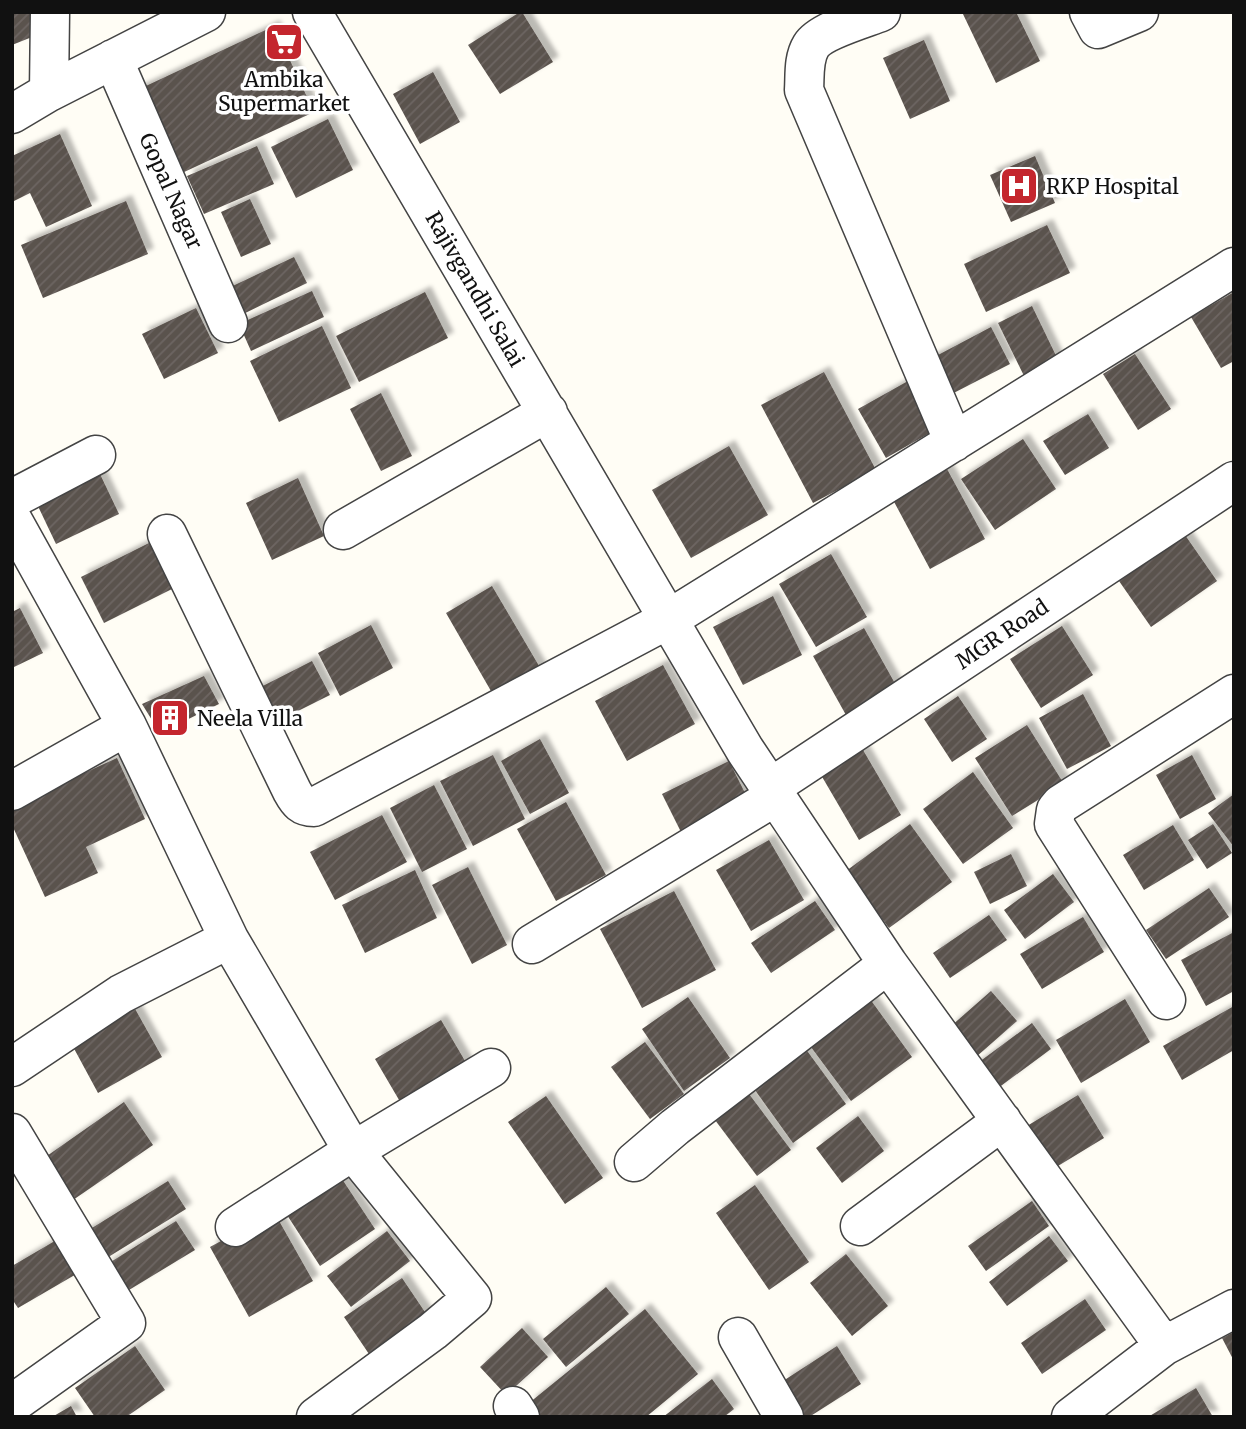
<svg xmlns="http://www.w3.org/2000/svg" width="1246" height="1429" font-family="Merriweather,serif">
	<style>
		.building { fill: url(#building-hatch); filter: url(#shadow) }
		.lines { fill: none; stroke-linecap: round; stroke-linejoin: round }
		.minor-casing { stroke: #444; stroke-width: 41 }
		.minor { stroke: #fff; stroke-width: 38 }
		.labels { text-anchor: middle; dominant-baseline: central; stroke-width: 7; stroke-linejoin: round; paint-order: stroke }
		.poi-label { font-size: 21px; fill: #111; stroke: #fff; text-anchor: start }
		.street-label { font-size: 21px; fill: #111; stroke: #fff }
	</style>
	<defs>
		<pattern id="building-hatch" width="6" height="6" patternUnits="userSpaceOnUse" patternTransform="scale(1.75)"><rect width="6" height="6" fill="#5a524d"/><path d="M-1 1l2-2M0 6l6-6M5 7l2-2" fill="none" stroke="#6d6662"/></pattern>
		<filter id="shadow"><feDropShadow dx="6" dy="-6" stdDeviation="2" flood-color="#0004"/></filter>
	</defs>
	<rect width="100%" height="100%" fill="#fffdf5"/>
	<path class="building" d="M12,12H32V37L12,45Z
		M520,12H522L553,62L500,94L468,45Z
		M962,12H1016L1040,61L996,83Z
		M274,26L314,112L182,173L133,92Z
		M924,40L950,101L910,119L883,58Z
		M433,72L460,122L420,144L393,94Z
		M328,119L353,170L296,198L271,147Z
		M60,134L92,206L46,227L30,193L12,202V156Z
		M257,146L274,184L204,214L187,176Z
		M1035,156L1055,203L1011,222L990,175Z
		M250,199L271,244L241,257L221,212Z
		M126,201L148,254L43,298L21,245Z
		M1047,225L1070,273L986,312L964,264Z
		M294,257L307,283L235,318L222,291Z
		M312,291L324,317L251,351L239,324Z
		M425,292L448,338L359,382L336,336Z
		M1234,292V361L1221,368L1191,317Z
		M1032,306L1061,366L1027,382L998,323Z
		M196,308L218,353L164,379L142,334Z
		M322,326L351,388L279,422L250,361Z
		M991,327L1010,364L940,400L921,364Z
		M1135,354L1171,409L1138,430L1103,374Z
		M824,372L876,470L813,503L761,405Z
		M908,381L935,430L886,458L858,409Z
		M381,393L412,456L381,471L350,409Z
		M1088,414L1109,448L1065,475L1043,441Z
		M1023,439L1056,489L995,530L961,479Z
		M729,446L768,515L691,558L652,490Z
		M947,469L985,539L930,569L892,498Z
		M99,472L119,514L56,544L36,502Z
		M298,478L324,536L272,560L246,503Z
		M1185,535L1217,581L1151,627L1119,581Z
		M153,541L176,587L104,623L81,577Z
		M831,554L867,617L816,647L779,584Z
		M492,586L542,671L495,698L446,613Z
		M773,596L802,655L743,685L713,627Z
		M20,608L43,653L12,668V612Z
		M371,625L393,668L340,696L318,653Z
		M1062,626L1093,675L1041,708L1010,659Z
		M864,628L902,696L851,724L813,656Z
		M312,661L330,695L266,727L249,693Z
		M663,665L695,724L627,761L595,701Z
		M204,676L219,704L160,733L142,704Z
		M1083,694L1111,746L1067,769L1039,718Z
		M958,696L987,739L952,762L924,719Z
		M1027,725L1064,784L1012,816L975,758Z
		M540,739L569,793L530,814L501,761Z
		M863,750L901,815L859,840L821,775Z
		M493,755L525,819L473,846L440,781Z
		M1192,755L1216,799L1180,819L1156,775Z
		M117,758L145,819L86,847L98,873L45,897L12,825V806Z
		M729,761L753,809L686,842L662,794Z
		M973,772L1013,828L963,864L923,809Z
		M434,785L467,849L422,872L390,808Z
		M1234,794V847L1208,813Z
		M566,802L606,875L556,901L517,829Z
		M382,815L407,862L335,900L310,852Z
		M910,824L952,882L889,928L846,871Z
		M1213,824L1232,853L1207,869L1188,840Z
		M1173,825L1194,860L1144,890L1123,855Z
		M769,840L804,900L751,931L716,870Z
		M1011,854L1027,886L990,904L974,872Z
		M468,867L507,945L472,964L432,885Z
		M415,870L437,918L365,953L342,905Z
		M1053,874L1074,902L1025,939L1004,910Z
		M1209,888L1229,917L1166,959L1146,930Z
		M674,891L716,970L642,1008L600,929Z
		M815,901L835,930L771,973L751,943Z
		M989,915L1007,940L950,978L933,953Z
		M1083,917L1104,952L1042,989L1020,954Z
		M1234,932V991L1206,1006L1181,960Z
		M991,991L1017,1021L976,1057L950,1027Z
		M688,997L730,1058L684,1091L642,1029Z
		M870,999L912,1057L851,1101L808,1043Z
		M1125,999L1150,1042L1081,1083L1056,1040Z
		M1234,1006V1050L1182,1080L1163,1046Z
		M134,1007L162,1057L98,1093L71,1043Z
		M441,1020L468,1066L402,1105L375,1059Z
		M1032,1023L1051,1049L990,1094L971,1068Z
		M645,1042L684,1094L650,1119L611,1067Z
		M805,1048L846,1104L793,1143L752,1086Z
		M746,1090L791,1150L757,1176L712,1116Z
		M1078,1095L1104,1138L1053,1169L1027,1126Z
		M546,1096L603,1178L565,1204L508,1122Z
		M124,1102L153,1145L73,1200L44,1158Z
		M858,1116L884,1151L842,1183L816,1148Z
		M342,1179L375,1229L320,1266L287,1215Z
		M168,1181L186,1209L97,1264L79,1236Z
		M755,1185L809,1262L769,1290L716,1213Z
		M1032,1201L1049,1226L986,1271L968,1246Z
		M274,1212L313,1281L249,1317L210,1247Z
		M176,1221L195,1250L124,1293L106,1265Z
		M387,1231L410,1261L351,1307L327,1276Z
		M65,1235L85,1269L18,1308L12,1299V1266Z
		M1049,1236L1068,1261L1007,1306L989,1282Z
		M846,1254L888,1306L852,1336L810,1283Z
		M402,1278L429,1318L371,1357L344,1317Z
		M606,1287L629,1314L566,1367L543,1339Z
		M1085,1299L1106,1330L1042,1374L1021,1343Z
		M645,1309L698,1374L646,1417H540L529,1403Z
		M522,1328L548,1357L506,1395L480,1367Z
		M1234,1332V1361L1222,1338Z
		M135,1346L165,1390L126,1417H95L75,1388Z
		M837,1346L861,1384L809,1417H805L783,1381Z
		M712,1379L734,1409L724,1417H663Z
		M1196,1388L1213,1417H1148Z
		M71,1406L77,1417H52Z"/>
	<g class="lines">
		<defs>
			<path id="minor" d="M312,12L745,750L888,964L1164,1346
				M881,12C863,19 820,31 811,46C803,59 805,76 804,90L954,442
				M1089,12L1098,29L1139,12
				M113,59L228,323
				M49,92L50,12
				M12,114L49,92L206,12
				M12,499L96,455
				M12,519L127,726L229,939L353,1151L472,1298L433,1331L316,1417
				M343,530L548,412
				M167,534L292,791C298,802 302,807 314,807L669,619L1234,267
				M770,788L1234,481
				M12,791L127,726
				M532,944L776,796
				M1166,1000L1054,824L1056,810L1061,804L1234,694
				M12,1067L121,994L229,939
				M12,1133L126,1323L12,1404
				M634,1162L675,1127L888,964
				M860,1226L1002,1121
				M235,1227L353,1151L491,1068
				M738,1337L784,1417
				M513,1406L520,1417
				M1071,1417L1164,1346L1234,1309"/>
		</defs>
		<use href="#minor" class="minor-casing"/>
		<use href="#minor" class="minor"/>
	</g>
	<defs>
		<symbol id="supermarket-square" viewBox="-11 -11 22 22"><rect x="-9" y="-9" width="18" height="18" rx="4" fill="#c4262e" stroke="#fff"/><path d="M-6-5.5h2.5l.6 2H6L4.5 2H-2.5L-4.4-4H-6ZM-1.5 3.2a1.3 1.3 0 1 0 .1 0ZM3 3.2a1.3 1.3 0 1 0 .1 0Z" fill="#fff"/></symbol>
		<symbol id="hospital-square" viewBox="-11 -11 22 22"><rect x="-9" y="-9" width="18" height="18" rx="4" fill="#c4262e" stroke="#fff"/><path d="M-5-5h3v3.5h4V-5h3V5h-3V1.5h-4V5h-3Z" fill="#fff"/></symbol>
		<symbol id="building-square" viewBox="-11 -11 22 22"><rect x="-9" y="-9" width="18" height="18" rx="4" fill="#c4262e" stroke="#fff"/><path d="M-4-6H4V6H1V3H-1V6H-4ZM-2.5-4.3h1.7v1.8h-1.7ZM.8-4.3h1.7v1.8H.8ZM-2.5-1h1.7V.8h-1.7ZM.8-1h1.7V.8H.8Z" fill="#fff"/></symbol>
	</defs>
	<g fill-rule="evenodd">
		<use href="#supermarket-square" x="262" y="20" width="44" height="44"/>
		<use href="#hospital-square" x="997" y="164" width="44" height="44"/>
		<use href="#building-square" x="148" y="696" width="44" height="44"/>
	</g>
	<g class="labels">
		<g class="poi-label">
			<text x="284" y="79" text-anchor="middle">Ambika<tspan x="284" dy="24">Supermarket</tspan></text>
			<text x="1046" y="186">RKP Hospital</text>
			<text x="197" y="718">Neela Villa</text>
		</g>
		<g class="street-label">
			<text transform="translate(171 191) rotate(66)">Gopal Nagar</text>
			<text transform="translate(475 289) rotate(60)">Rajivgandhi Salai</text>
			<text transform="translate(1002 634) rotate(-34)">MGR Road</text>
		</g>
	</g>
	<rect width="1246" height="1429" fill="none" stroke="#111111" stroke-width="28"/>
</svg>
